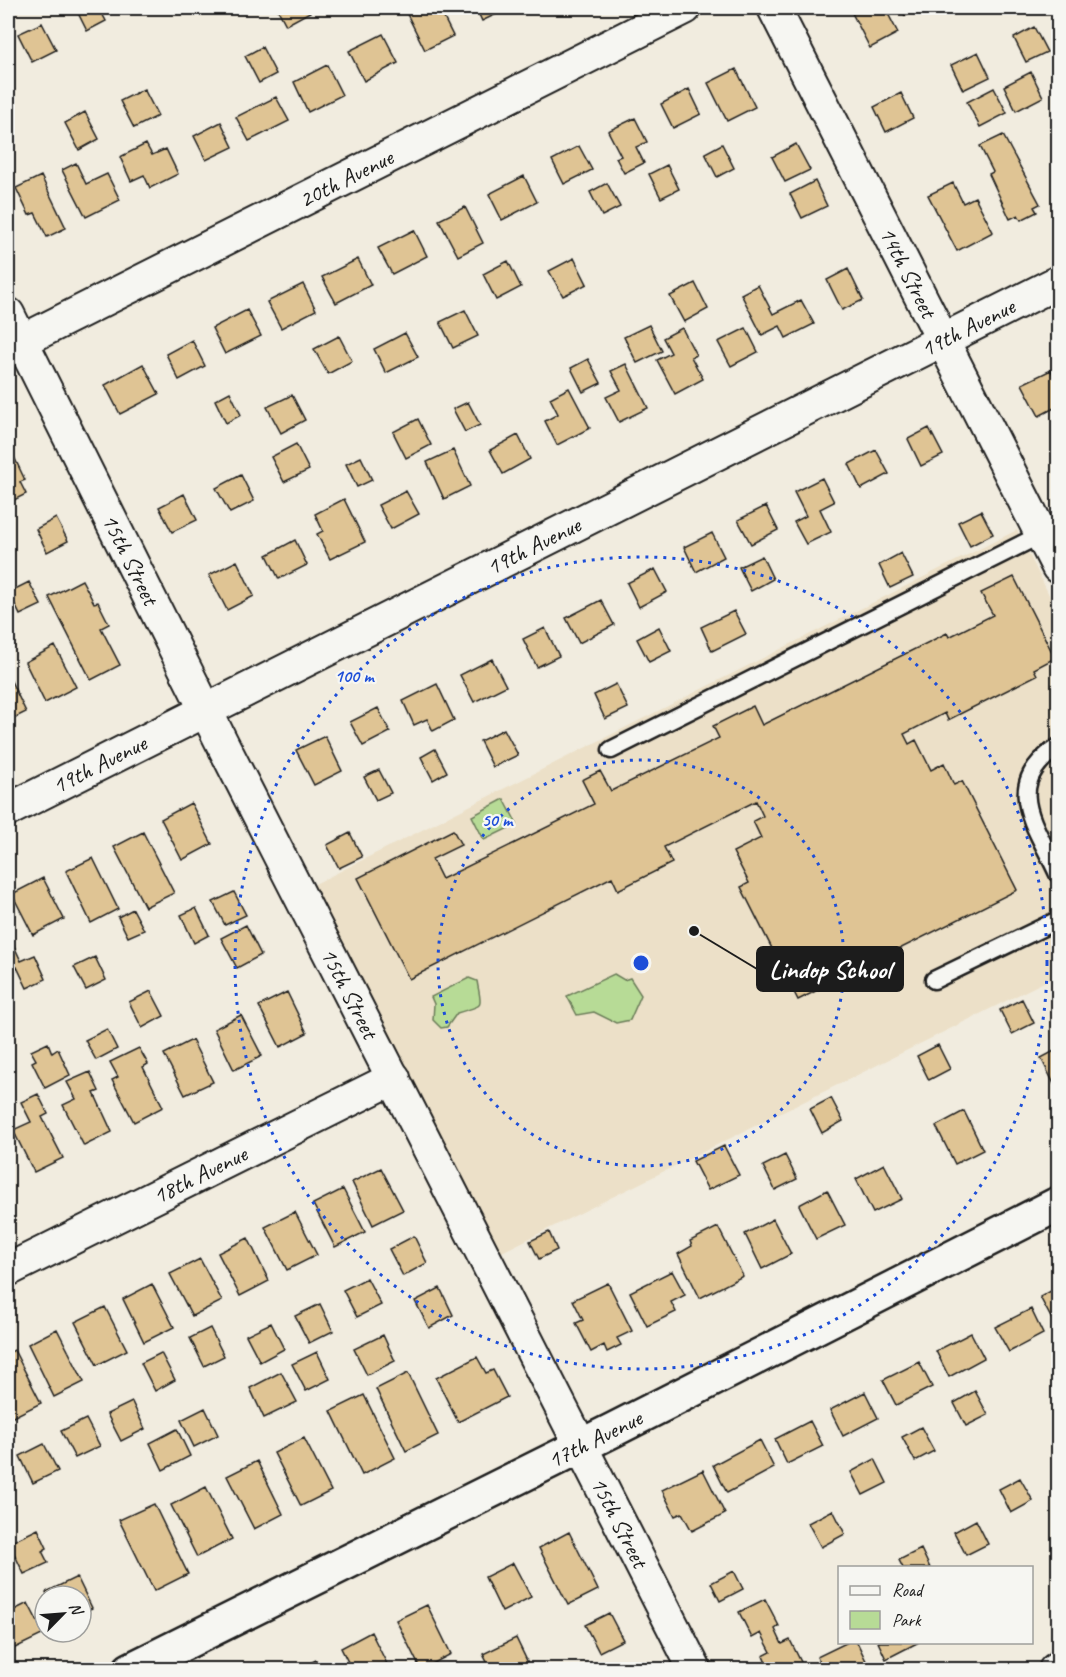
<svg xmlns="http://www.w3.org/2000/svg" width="1066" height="1677" font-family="Caveat,sans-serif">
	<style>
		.built { fill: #ece0c8 }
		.green { fill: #b7db96; stroke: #6a7c59; stroke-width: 1.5 }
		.building { fill: #dfc494; stroke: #1c1c1c; stroke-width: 1.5 }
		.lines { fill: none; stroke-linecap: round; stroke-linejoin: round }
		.service-casing { stroke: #1c1c1c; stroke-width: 21 }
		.minor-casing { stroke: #1c1c1c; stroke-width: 36 }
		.tertiary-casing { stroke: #1c1c1c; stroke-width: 38 }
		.service { stroke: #f6f6f2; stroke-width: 16 }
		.minor { stroke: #f6f6f2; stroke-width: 32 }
		.tertiary { stroke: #f6f6f2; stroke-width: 33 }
		.ring { fill: none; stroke: #1d4ed8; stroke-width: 3; stroke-dasharray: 3 6 }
		.labels { text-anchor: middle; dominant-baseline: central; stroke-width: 4.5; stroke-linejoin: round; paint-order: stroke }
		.street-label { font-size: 24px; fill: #1c1c1c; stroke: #f6f6f2 }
		.centre { fill: #1d4ed8; stroke: #f6f6f2; stroke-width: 3 }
		.ring-label { font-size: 18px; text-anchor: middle; font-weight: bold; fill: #1d4ed8; stroke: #f6f6f2; stroke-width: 4.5; stroke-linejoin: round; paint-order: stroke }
		.leader { fill: none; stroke: #1c1c1c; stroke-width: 2 }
		.callout-dot { fill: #1c1c1c; stroke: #f6f6f2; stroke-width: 2 }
		.callout { fill: #1c1c1c; stroke: #1c1c1c; stroke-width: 2 }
		.callout-label { font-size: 26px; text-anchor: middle; font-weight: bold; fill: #fff }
	</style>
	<rect width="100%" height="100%" fill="#f1ecdf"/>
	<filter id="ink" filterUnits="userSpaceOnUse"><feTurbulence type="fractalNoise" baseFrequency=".0167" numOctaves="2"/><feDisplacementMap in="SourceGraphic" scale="12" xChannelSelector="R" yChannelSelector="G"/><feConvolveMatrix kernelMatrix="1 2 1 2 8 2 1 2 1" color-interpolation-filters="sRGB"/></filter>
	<g filter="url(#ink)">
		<path class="built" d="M1017,530L1058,613V975L492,1257L309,887Z"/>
		<path class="green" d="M504,799L517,824L484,840L472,816Z
			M614,974L624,980L630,978L641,995L630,1020L616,1023L594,1012L577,1015L567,996Z
			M469,978L477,981C482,1010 485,1004 457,1013L447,1027L441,1028L433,1020L434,1004L431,997Z"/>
		<path class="building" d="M80,8H99L106,21L87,31L76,9Z
			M277,8H308L310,12L286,25Z
			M414,8H439L453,36L425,50L406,12Z
			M476,8H509L482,21Z
			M857,8H885L898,33L870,48L851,11Z
			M900,8H922L905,16Z
			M42,23L56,50L32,62L18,34Z
			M1034,27L1047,52L1026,62L1014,38Z
			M383,34L398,63L364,81L349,51Z
			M262,47L276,74L259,83L245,56Z
			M978,52L990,77L963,90L951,65Z
			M327,65L342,95L308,112L294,82Z
			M736,69L755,107L727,121L708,83Z
			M1031,72L1043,97L1016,111L1004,86Z
			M994,88L1007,113L980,127L967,102Z
			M144,89L158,116L134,128L120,101Z
			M689,89L701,114L673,128L661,104Z
			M901,93L913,118L886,132L874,107Z
			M276,97L289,121L249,141L236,117Z
			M85,112L99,139L79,150L65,123Z
			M635,118L647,142L636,147L644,163L624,173L616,158L621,156L608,131Z
			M221,122L233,147L206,160L194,136Z
			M1003,135L1040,204L1034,207L1037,212L1021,220L1018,215L1010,219L989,174L993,172L980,146Z
			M146,144L152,155L166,149L178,174L150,188L144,175L131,181L120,157Z
			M722,144L734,168L717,177L705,153Z
			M796,144L810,170L785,182L772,157Z
			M579,146L592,170L564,184L552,160Z
			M76,163L86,184L107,174L120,200L86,217L62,170Z
			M667,165L679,189L661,198L649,174Z
			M41,176L66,228L47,237L35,213L29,215L16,188Z
			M524,176L537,202L502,220L489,194Z
			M815,181L827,206L802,218L790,194Z
			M607,183L620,207L602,216L590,192Z
			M953,183L963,203L975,197L993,232L957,251L928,195Z
			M465,207L483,243L458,256L439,220Z
			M414,230L427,256L392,274L378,248Z
			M574,258L587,284L563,296L549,271Z
			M358,259L371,285L336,303L322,277Z
			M508,261L521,287L496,300L483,274Z
			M848,269L863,300L842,310L827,280Z
			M695,283L708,309L684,322L670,296Z
			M303,284L316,310L281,328L267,302Z
			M758,285L773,314L801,300L814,324L786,338L780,326L762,335L741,294Z
			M247,310L261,336L225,354L212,328Z
			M465,310L478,336L453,348L440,322Z
			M649,325L662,351L637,363L624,337Z
			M682,328L696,355L691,357L703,379L675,394L657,360L671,353L663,338Z
			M746,328L758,352L731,366L718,342Z
			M405,333L418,357L386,373L374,349Z
			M339,336L352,361L328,374L314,349Z
			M192,340L205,366L179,380L166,354Z
			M588,359L601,383L583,392L571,368Z
			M143,364L159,394L120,414L105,385Z
			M626,364L648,408L619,422L606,397L621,390L611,371Z
			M1051,370L1058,386V406L1039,416L1022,384Z
			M569,388L590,428L557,445L545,421L558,414L550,398Z
			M230,392L241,415L226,423L215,400Z
			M292,395L305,420L281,433L267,407Z
			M468,402L480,425L465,432L453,409Z
			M418,419L431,445L406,458L393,432Z
			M929,428L943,455L921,466L908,439Z
			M518,435L530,459L503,474L490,450Z
			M8,444L25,480L20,482L26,494L8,503Z
			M296,444L309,470L284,482L271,457Z
			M453,450L470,486L444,499L427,462Z
			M876,450L889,474L861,489L849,464Z
			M361,457L372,480L357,487L346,464Z
			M241,475L254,501L230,513L216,488Z
			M822,478L834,502L820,509L831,532L806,544L794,522L806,516L794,492Z
			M406,491L419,514L391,529L378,505Z
			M184,494L197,520L172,532L159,507Z
			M344,499L365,542L330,559L317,534L323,531L315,514Z
			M766,506L778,530L751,544L738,520Z
			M981,511L993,534L970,546L958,522Z
			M56,518L68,541L47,552L36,529Z
			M712,533L724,557L696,572L684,547Z
			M295,540L307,565L279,579L267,555Z
			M901,553L913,577L890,588L879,565Z
			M762,556L773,579L751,591L739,567Z
			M237,561L254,596L227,610L209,575Z
			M655,569L667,592L639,607L627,583Z
			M1014,577L1055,658L1034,669L1037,675L948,720L945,713L904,734L909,744L916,740L931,770L944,763L954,785L962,781L1017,890L798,1000L741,887L749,883L733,852L761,838L753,821L763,816L756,801L664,847L672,863L618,890L612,877L409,979L358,878L453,830L461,845L432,859L442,879L594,804L582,780L600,771L611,791L719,738L713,726L753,706L762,725L947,633L949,637L993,615L981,593Z
			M82,580L94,603L98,602L109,624L101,628L120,665L91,680L49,597Z
			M29,582L41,605L20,615L9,592Z
			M601,600L614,625L579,643L566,618Z
			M734,611L746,634L712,651L701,627Z
			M659,627L671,651L649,662L637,639Z
			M545,628L559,656L537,667L523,639Z
			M55,646L76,687L45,703L25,662Z
			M492,659L506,686L474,702L460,675Z
			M8,675L26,712L8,721Z
			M437,684L454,720L433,731L427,719L414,725L403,701Z
			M616,684L628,708L605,719L594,695Z
			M378,708L390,732L363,746L350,722Z
			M504,729L518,755L493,767L480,741Z
			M325,736L342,771L314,785L296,750Z
			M435,749L447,772L433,780L421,757Z
			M379,770L391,793L376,800L364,777Z
			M191,803L212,844L182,860L161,819Z
			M143,832L174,893L145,907L114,847Z
			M350,833L362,857L339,868L327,845Z
			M93,858L118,909L91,923L66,871Z
			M43,878L64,919L33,935L12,894Z
			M234,892L246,915L225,925L213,902Z
			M196,908L209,935L194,943L181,915Z
			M133,909L144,930L128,937L118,917Z
			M246,925L261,955L237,968L221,938Z
			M8,933L21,961L35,955L46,979L27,988L17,967L8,972Z
			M95,957L106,980L86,990L74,967Z
			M151,991L164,1016L142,1028L129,1002Z
			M287,992L307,1033L280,1047L259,1006Z
			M1022,999L1034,1023L1012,1034L1000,1010Z
			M241,1015L262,1056L234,1070L214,1029Z
			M107,1029L117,1049L96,1060L85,1040Z
			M192,1040L213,1082L185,1095L164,1054Z
			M48,1043L52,1053L58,1049L70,1075L45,1088L32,1062L36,1060L31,1051Z
			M938,1045L950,1069L929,1080L917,1056Z
			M139,1048L148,1064L143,1067L163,1107L134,1122L112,1080L118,1077L110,1062Z
			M1058,1049V1092L1041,1058Z
			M90,1072L99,1091L94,1093L112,1132L84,1146L63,1105L76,1099L67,1082Z
			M38,1094L48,1114L42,1117L63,1158L34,1172L13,1130L31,1122L21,1102Z
			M831,1098L843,1121L822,1133L810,1109Z
			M964,1111L983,1150L955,1164L936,1126Z
			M724,1146L739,1175L708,1190L693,1161Z
			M785,1155L797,1179L775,1190L763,1166Z
			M884,1164L902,1199L873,1213L856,1179Z
			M381,1168L403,1210L373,1225L352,1182Z
			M343,1189L365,1232L335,1247L313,1204Z
			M827,1190L845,1225L816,1239L799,1205Z
			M295,1212L317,1255L287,1270L265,1227Z
			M773,1219L791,1254L762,1269L745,1234Z
			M718,1227L743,1276L700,1298L678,1254L692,1246L690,1241Z
			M549,1232L557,1250L539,1259L530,1241Z
			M414,1236L427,1263L403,1276L389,1249Z
			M248,1238L269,1281L240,1296L218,1253Z
			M200,1259L222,1301L192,1316L170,1274Z
			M672,1271L685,1295L671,1302L676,1312L647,1326L630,1292Z
			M367,1278L381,1305L357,1317L343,1290Z
			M608,1283L632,1331L617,1338L621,1345L607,1352L604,1345L591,1352L576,1323L583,1320L573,1300Z
			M152,1284L174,1327L144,1342L123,1299Z
			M1058,1287V1326L1056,1327L1040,1297Z
			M440,1288L453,1315L429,1328L415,1301Z
			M320,1304L333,1331L309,1343L295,1316Z
			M105,1307L127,1350L97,1365L75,1322Z
			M1031,1309L1043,1334L1009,1352L995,1327Z
			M271,1323L284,1349L260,1362L246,1335Z
			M210,1328L224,1356L204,1366L190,1338Z
			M57,1329L84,1382L54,1397L28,1344Z
			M971,1333L984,1358L949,1377L936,1351Z
			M383,1335L395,1361L367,1375L354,1349Z
			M14,1350L41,1403L11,1418L8,1412V1354Z
			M317,1352L330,1379L306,1391L292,1364Z
			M161,1353L175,1380L155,1391L141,1363Z
			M477,1357L486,1373L493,1370L507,1397L458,1422L436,1378Z
			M919,1362L932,1387L896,1405L883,1380Z
			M281,1372L297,1402L264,1418L250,1388Z
			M408,1373L438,1435L406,1451L376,1389Z
			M975,1391L988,1415L966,1426L954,1403Z
			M865,1392L878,1418L843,1436L830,1410Z
			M364,1395L395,1458L362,1475L331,1411Z
			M132,1402L145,1429L121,1441L107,1414Z
			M205,1408L218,1435L194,1447L181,1420Z
			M86,1419L100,1446L75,1458L61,1431Z
			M810,1421L823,1446L787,1464L775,1439Z
			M921,1427L934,1451L915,1461L902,1437Z
			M177,1429L190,1456L163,1470L150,1443Z
			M304,1438L331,1491L301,1506L274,1453Z
			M760,1440L774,1468L727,1493L713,1465Z
			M44,1444L58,1471L33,1483L20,1456Z
			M875,1459L887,1483L863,1495L851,1472Z
			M257,1461L283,1514L254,1529L227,1476Z
			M703,1470L725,1514L692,1531L682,1513L675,1516L662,1490Z
			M1020,1478L1033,1501L1011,1513L999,1489Z
			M206,1487L232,1539L197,1557L171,1505Z
			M154,1504L188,1574L154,1591L119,1520Z
			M833,1510L845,1534L821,1547L808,1523Z
			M976,1520L988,1544L966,1555L954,1532Z
			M38,1529L47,1548L42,1551L48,1563L24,1574L9,1543Z
			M569,1532L598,1590L568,1605L539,1548Z
			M921,1549L930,1568H903L899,1560Z
			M513,1563L531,1597L502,1612L485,1577Z
			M734,1571L743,1589L720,1601L711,1583Z
			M77,1577L92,1608L81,1614V1596H48L46,1592Z
			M765,1599L779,1626L775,1629L782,1644L790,1640L805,1670H769L763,1656L771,1652L761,1633L752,1638L739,1612Z
			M28,1603L44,1634L13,1649L8,1638V1613Z
			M427,1605L451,1654L421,1670L396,1620Z
			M609,1613L623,1640L599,1652L585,1625Z
			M371,1632L390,1670H352L341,1648Z
			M516,1638L529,1665L520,1670H491L483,1654Z
			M848,1642H857L867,1663L854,1670H823L817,1657Z
			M878,1642H919L886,1659Z
			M316,1660L321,1670H296Z"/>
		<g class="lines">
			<defs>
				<path id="service" d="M1058,747C1000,785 1036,825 1058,874
					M611,750L1042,534
					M934,980L1058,920"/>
				<g id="minor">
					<path id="s1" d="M774,8L1058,567"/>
					<path id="s2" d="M8,314L222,743L695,1670"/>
					<path id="s3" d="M8,348L685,8"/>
					<path id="s4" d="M8,810L1058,282"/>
					<path id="s5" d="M8,1270L394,1078"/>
					<path d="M1055,1670L1058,1668"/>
				</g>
				<g id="tertiary">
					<path id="s6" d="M130,1670L613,1430L1058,1204"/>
				</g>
			</defs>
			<use href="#service" class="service-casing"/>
			<use href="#minor" class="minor-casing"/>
			<use href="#tertiary" class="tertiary-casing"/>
			<use href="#service" class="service"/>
			<use href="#minor" class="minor"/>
			<use href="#tertiary" class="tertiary"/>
		</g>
	</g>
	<g class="ring">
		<circle cx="641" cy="963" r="203"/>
		<circle cx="641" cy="963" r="406"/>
	</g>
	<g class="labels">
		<g class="street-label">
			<text stroke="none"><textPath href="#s3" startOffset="378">20th Avenue</textPath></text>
			<text stroke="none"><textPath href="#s1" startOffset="296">14th Street</textPath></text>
			<text stroke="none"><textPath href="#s4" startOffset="1074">19th Avenue</textPath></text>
			<text stroke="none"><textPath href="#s4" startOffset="588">19th Avenue</textPath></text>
			<text stroke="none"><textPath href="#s2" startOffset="274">15th Street</textPath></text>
			<text stroke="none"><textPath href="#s4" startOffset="102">19th Avenue</textPath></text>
			<text stroke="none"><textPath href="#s2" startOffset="760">15th Street</textPath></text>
			<text stroke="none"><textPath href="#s5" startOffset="214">18th Avenue</textPath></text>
			<text stroke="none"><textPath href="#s6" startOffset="519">17th Avenue</textPath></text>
			<text stroke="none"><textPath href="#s2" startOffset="1354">15th Street</textPath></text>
		</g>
	</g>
	<circle cx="641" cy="963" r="9" class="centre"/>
	<g class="ring-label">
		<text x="354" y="682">100 m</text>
		<text x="497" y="826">50 m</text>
	</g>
	<path class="leader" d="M694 931L757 969"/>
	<circle class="callout-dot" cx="694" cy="931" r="6"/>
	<rect class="callout" x="757" y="947" width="146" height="44" rx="6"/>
	<g class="callout-label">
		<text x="830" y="978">Lindop School</text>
	</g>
	<rect width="1066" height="1677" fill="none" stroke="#f6f6f2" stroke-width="30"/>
	<rect x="15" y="15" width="1036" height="1647" fill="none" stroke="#1c1c1c" stroke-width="2" filter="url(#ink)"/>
	<rect x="838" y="1566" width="195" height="78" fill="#f6f6f2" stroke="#9f9f9c" stroke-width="1.5"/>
	<rect x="850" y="1586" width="30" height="9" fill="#f6f6f2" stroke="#9f9f9c" stroke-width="1.5"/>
	<text x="892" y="1596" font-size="18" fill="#1c1c1c">Road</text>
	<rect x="850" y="1611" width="30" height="18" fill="#b7db96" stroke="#9f9f9c" stroke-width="1.5"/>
	<text x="892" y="1626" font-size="18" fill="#1c1c1c">Park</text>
	<g transform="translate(63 1614) rotate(65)"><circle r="28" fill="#f6f6f2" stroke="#9f9f9c" stroke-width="1.5"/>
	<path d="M0-4.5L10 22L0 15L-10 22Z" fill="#1c1c1c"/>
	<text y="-9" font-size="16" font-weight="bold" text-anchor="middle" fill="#1c1c1c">N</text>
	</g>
</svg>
